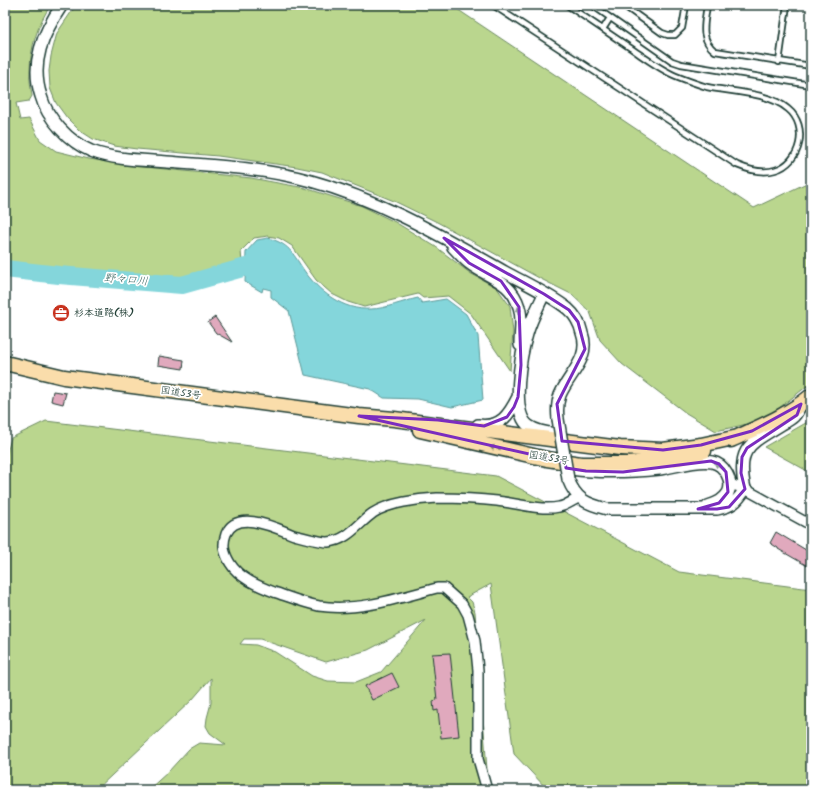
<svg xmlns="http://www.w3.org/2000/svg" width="816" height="795" font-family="Kalam,'Klee One',sans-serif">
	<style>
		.green { fill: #bad68e; stroke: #6c8a61; fill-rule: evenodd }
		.water { fill: #84d6db; stroke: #5c9998 }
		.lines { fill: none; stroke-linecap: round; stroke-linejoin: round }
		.river { stroke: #84d6db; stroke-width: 18 }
		.building { fill: #e0a9bd; stroke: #1f3d34 }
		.service-casing { stroke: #1f3d34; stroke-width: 8 }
		.minor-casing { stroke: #1f3d34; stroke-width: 12 }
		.tertiary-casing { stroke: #1f3d34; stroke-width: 14 }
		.trunk-casing { stroke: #1f3d34; stroke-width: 17 }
		.service { stroke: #fff; stroke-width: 4.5 }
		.minor { stroke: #fff; stroke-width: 9 }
		.tertiary { stroke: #fff; stroke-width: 11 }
		.trunk { stroke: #faddab; stroke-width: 14 }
		.tertiary-bridge-casing { stroke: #1f3d34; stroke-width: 14; stroke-linecap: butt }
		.tertiary-bridge { stroke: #fff; stroke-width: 11 }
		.oneway { fill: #8f9e9a }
		.oneway2 { fill: #82856a }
		.marked { fill: none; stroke: #7b2cbf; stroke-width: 3; stroke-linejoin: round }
		.labels { text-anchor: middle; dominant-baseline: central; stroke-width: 3.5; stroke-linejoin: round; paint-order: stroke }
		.poi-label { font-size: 10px; font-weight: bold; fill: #1f3d34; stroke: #fff; text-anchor: start }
		.street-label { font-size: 10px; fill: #1f3d34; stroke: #fff }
		.water-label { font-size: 11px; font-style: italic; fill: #38635e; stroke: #fff }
	</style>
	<rect width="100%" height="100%" fill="#fff"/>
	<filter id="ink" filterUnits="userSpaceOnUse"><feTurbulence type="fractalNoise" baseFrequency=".025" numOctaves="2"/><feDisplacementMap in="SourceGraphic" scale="8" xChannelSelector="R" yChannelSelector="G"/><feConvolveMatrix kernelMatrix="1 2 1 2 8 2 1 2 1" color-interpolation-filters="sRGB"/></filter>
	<g filter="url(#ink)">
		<path class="green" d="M5,5H51C38,23 30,48 30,71C29,79 31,88 32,96L29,101L16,103L20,120L29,119L40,140L56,151L89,159L146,167L251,178L305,188L362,206L395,222L436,247L470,273L497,288L510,306L513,332L510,371L471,314L448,296L423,298L418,294L364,307L348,302L332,294L316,280L292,246L279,238L268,236L254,238L241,251L242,263L180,280L5,265Z
			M76,5H451L754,208L811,181V383L770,415L743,425L716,431L686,413L622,364L600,340L590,312L571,294L541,279L437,222L394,201L322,172L297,167L218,156L137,149L114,146L93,139L79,130L67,118L56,103L50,88L49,71L51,56L57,33Z
			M811,420V473L764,447Z
			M46,421L496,476L679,572L811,589V790H714L707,785L706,786L712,790H553L547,789L514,754L491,584L467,597L472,602L475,612L488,783L492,790H148L168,772L189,749L199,743L226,745L210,733L206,726L207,718L211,703V678L192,700L96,790H5V461L11,438ZM426,620L381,672L356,682L328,681L312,676L275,652L256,645L240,644L244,639H260L326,662L368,650Z"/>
		<path class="water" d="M268,238C289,244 292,252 303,269C318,291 343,311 371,309C385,309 404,301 418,298L422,303L446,299L466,314L478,336L483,400L452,407L418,399L384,398L370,389L305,375L289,311L271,297V290L263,288L262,292L245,282L246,252L257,240Z"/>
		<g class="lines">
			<path class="river" d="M5,269L59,275L182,285L246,267"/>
		</g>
		<path class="building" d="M215,317L232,342L216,333L208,322Z
			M159,356L184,360L183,369L158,365Z
			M53,391L66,393L63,404L51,401Z
			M776,532L811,553V568L778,549V548L770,543Z
			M450,653L459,736L441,738L438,710L434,711L433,701L437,700L432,654Z
			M392,673L399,687L372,700L365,686Z"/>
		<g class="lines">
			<defs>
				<path id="service" d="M493,5L737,165C749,170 762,174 775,170C801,163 809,126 788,109C768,92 732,92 707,87C697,84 686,80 676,76C659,69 644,57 629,47C608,33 588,19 567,5
					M592,5L672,61L681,64L811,85
					M623,5L662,33L668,35H675L682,28L686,5
					M707,5C705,22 699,39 715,51L811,66
					M603,29L610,18
					M779,62L787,5"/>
				<path id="minor" d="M730,484L745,489L811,525
					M487,790L478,759V670L475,641L468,615L462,604L444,588H437C399,598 358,612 319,606C304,603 289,597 274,592C258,586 239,578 230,563C224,553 222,545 226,534C237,508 278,529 294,535C302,537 320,542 328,542C347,541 359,523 373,513C388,503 418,499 437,498C454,498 480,499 497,501C515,503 541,511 559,507C566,506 573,500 579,498"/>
				<path id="tertiary" d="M62,5C43,33 30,63 41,96C47,118 69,142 91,151C115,160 142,160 167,162C215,166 265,168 311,181C381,200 443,237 505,272C525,283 551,295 568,309C575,315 580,324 582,333C591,358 569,374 560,395C557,403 557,410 558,419
					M453,247C458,252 463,258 469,263C488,278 511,280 519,307C523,319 520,332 520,345
					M544,294C538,307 531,320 527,334C521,354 510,413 529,426C536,431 548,433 556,434
					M478,425C501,428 509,415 518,397
					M571,469C600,473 630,472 660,469C674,467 698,459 712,462C724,464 734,481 728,493C723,501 716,503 708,506
					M568,479C576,500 587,504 607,509H717C732,506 737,502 745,489C736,447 750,444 782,424C793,418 796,416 801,404"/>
				<path id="trunk" d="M5,363L64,377L359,416L394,419L620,448L663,450L701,445L738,437
					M420,430L547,459L581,464H629L679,458L704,451
					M731,440C759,427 787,416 811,396"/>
			</defs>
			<use href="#service" class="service-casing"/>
			<use href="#minor" class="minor-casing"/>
			<use href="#tertiary" class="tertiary-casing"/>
			<use href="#trunk" class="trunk-casing"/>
			<use href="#service" class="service"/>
			<use href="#minor" class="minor"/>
			<use href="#tertiary" class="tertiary"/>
			<use href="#trunk" class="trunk"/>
			<defs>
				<path id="tertiary-bridge" d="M558,419L568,479"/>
			</defs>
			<use href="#tertiary-bridge" class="tertiary-bridge-casing"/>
			<use href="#tertiary-bridge" class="tertiary-bridge"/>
		</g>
		<defs><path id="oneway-solid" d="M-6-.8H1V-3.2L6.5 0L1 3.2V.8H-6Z"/></defs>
		<g class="oneway">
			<use href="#oneway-solid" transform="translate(519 312) rotate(-100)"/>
			<use href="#oneway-solid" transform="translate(719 466) rotate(-147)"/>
		</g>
		<use class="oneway2" href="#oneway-solid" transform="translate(495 448) rotate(-167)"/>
	</g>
	<path class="marked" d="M444,238L544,294L569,310L578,322L585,349L557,404L562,441L663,450L701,445L752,431L801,404L797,415L747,448L742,457L741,473L745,489L729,507L717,509H698L719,503L728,492L726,472L719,464L711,461L623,472L586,471L566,468L565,462L359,416L438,420L484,426L507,417L514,407L518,397L521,365L519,307L501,281L469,263Z"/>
	<defs>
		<symbol id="office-disc" viewBox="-11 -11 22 22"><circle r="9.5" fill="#c8321e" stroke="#fff"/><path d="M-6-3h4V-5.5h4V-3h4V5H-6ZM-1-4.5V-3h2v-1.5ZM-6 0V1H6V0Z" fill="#fff"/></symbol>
	</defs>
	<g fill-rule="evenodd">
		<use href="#office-disc" x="51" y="303" width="20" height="20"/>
	</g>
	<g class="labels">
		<g class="poi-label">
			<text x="74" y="313">杉本道路(株)</text>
		</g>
		<g class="street-label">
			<text transform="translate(181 393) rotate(8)">国道53号</text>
			<text transform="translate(549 458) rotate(10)">国道53号</text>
		</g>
		<g class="water-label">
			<text transform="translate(126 280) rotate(5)">野々口川</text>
		</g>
	</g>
	<rect width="816" height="795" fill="none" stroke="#fff" stroke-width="20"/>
	<rect x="10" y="10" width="796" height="775" fill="none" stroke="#1f3d34" stroke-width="1.5" filter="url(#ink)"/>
</svg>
